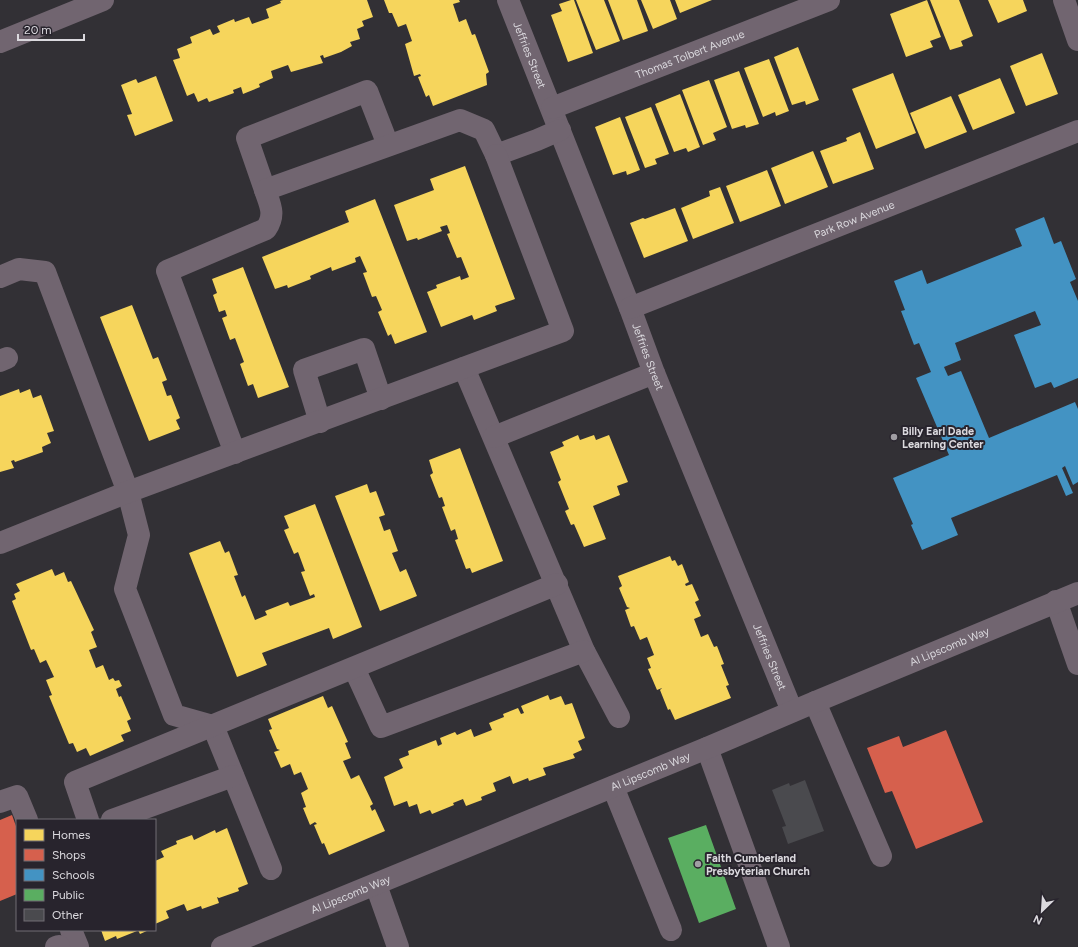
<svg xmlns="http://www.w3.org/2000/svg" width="1078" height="947" font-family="Figtree,sans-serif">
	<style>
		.homes { fill: #f6d55c }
		.shops { fill: #d6604d }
		.schools { fill: #4393c3 }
		.public { fill: #5aae61 }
		.building { fill: #4a4a4e }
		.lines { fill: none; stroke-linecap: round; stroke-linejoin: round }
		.minor { stroke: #716570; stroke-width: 22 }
		.poi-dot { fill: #a09ea3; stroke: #28242d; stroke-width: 1.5 }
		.labels { text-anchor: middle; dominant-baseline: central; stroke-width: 4; stroke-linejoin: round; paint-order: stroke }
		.street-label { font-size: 11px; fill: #dbd9de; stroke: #28242d }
		.poi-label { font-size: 11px; font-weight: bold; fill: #dbd9de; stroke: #28242d; text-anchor: start }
	</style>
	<rect width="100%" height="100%" fill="#323035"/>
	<path class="homes" d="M283,0H367L373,17L362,21L364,26L357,29L360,39L350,42L352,46L341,52L324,58L323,55L320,56L323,63L291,72L288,65L271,71L273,78L259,84L260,87L243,94L241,87L233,90L234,93L209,102L207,98L198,102L194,93L187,96L173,60L180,58L177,49L192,43L190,37L210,29L213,35L220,32L217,26L234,19L235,22L249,17L252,24L269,18L266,9L281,3L280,1Z
		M384,0H459L460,2L453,4L459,22L466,19L472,35L475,34L489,72L486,74L487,85L433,106L429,95L426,97L418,77L421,76L420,74L414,76L405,44L412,41L406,24L398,27L392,13H389Z
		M571,0H574L593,53L568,62L551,15L562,11L559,4Z
		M576,0H604L620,41L596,50Z
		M608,0H637L648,31L623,40Z
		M641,0H670L677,19L653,29Z
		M675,0H712L680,13Z
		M927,0L941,37L930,41L933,47L906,57L890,14Z
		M930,0H959L973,36L961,41L963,46L950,50Z
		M988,0H1023L1027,11L998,23Z
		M798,47L819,100L806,105L805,101L792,105L774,57Z
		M1042,53L1058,94L1026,106L1010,66Z
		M769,59L789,111L776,116L775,112L763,117L744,68Z
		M739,71L759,124L746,128L745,125L732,129L714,80Z
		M893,73L916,133L876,149L852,89Z
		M156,76L173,121L135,136L127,115L132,114L121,85L136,79L138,83Z
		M1000,78L1015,113L973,130L958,95Z
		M709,80L727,127L713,133L716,140L703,145L682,90Z
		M680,94L700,147L688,152L686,148L674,152L655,104Z
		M951,96L967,132L925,149L910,113Z
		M651,107L669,154L655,159L657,164L645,168L625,117Z
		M620,117L640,170L627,175L626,171L613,175L595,127Z
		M860,132L874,169L833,184L820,151L847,141L846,138Z
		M813,151L828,187L785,204L771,168Z
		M465,166L515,299L495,306L497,311L474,320L472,315L441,327L427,292L437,288L436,285L460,276L461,280L469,277L461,257L457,258L447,234L450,233L447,225L440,227L442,231L418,240L417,238L407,241L394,205L434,190L430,179Z
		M767,170L781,206L740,222L726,186Z
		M720,187L734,223L693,239L681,208L710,196L709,191Z
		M375,199L427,332L395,344L391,334L388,336L378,312L382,310L376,296L372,297L363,273L367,272L360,256L355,258L356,262L332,271L331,267L310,276L311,279L288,288L287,285L275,289L262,257L349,222L345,211Z
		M675,208L688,241L644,258L630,223L643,218L645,219Z
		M243,267L289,387L258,398L253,384L248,386L240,364L244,362L235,338L230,340L222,318L227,316L225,310L219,312L213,295L217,293L212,279Z
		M132,305L153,359L158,357L167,380L162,382L167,396L171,395L180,418L176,420L180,429L149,441L100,317Z
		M19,389L20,393L30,389L33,398L41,395L54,431L47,433L51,443L42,447L43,452L15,462L14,460L11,461L14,468L0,472V396Z
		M578,435L580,440L594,435L596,440L609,435L628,482L617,486L620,495L593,506L606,539L584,547L574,524L571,525L565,511L569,509L558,482L561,480L550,452L564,446L562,442Z
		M460,448L503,561L472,573L470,568L466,569L455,540L458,539L455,529L451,531L442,507L445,506L442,497L439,498L430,475L433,473L429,460Z
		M367,484L370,493L376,491L385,515L379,517L384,531L390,529L398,551L392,553L400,572L406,569L417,596L380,611L335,496Z
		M315,504L362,627L333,639L329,628L262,653L267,665L237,677L189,553L220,541L225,553L229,551L238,575L234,576L242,597L245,595L255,620L267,615L265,611L288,602L290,606L315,597L314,594L310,596L301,572L305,571L298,552L294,554L284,530L289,528L284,516Z
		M670,556L672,561L675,560L678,566L682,564L689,582L685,584L686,586L692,584L699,600L695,602L701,616L694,619L701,637L708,634L714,647L717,646L724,664L721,665L729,685L726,686L731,698L675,720L670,709L668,710L660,690L662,688L657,690L648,669L651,668L647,658L654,655L647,637L640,640L634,626L631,627L625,610L630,608L627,607L619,588L622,586L618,576Z
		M52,569L55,576L64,572L68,582L71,581L94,630L91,632L97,647L89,650L96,668L103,665L109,680L113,678L115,681L119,680L122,686L116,689L119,697L121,696L131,719L127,721L131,731L121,735L124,741L90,756L86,748L77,752L73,743L69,744L49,696L52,695L46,680L54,677L46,660L40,663L34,649L31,650L12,601L16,599L14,594L20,591L16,584Z
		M548,695L550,700L561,696L565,705L572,703L585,738L578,741L582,750L573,754L575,758L543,768L546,775L529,781L528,778L513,784L510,776L493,783L496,791L481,797L482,800L466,806L463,799L453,803L454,805L432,814L430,810L420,814L417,804L409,807L407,801L394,806L384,777L403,768L399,759L409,755L408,751L436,740L438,746L442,744L440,738L455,732L457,735L471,729L474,737L492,730L489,723L504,717L503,714L518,708L521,714L524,713L521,706Z
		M323,696L328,708L332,706L348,742L345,743L351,758L343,761L351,779L359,775L373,804L370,806L372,811L375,809L385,831L329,855L324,843L322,844L314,825L317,824L315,822L310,825L303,808L306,807L301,793L308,789L301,772L294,775L290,764L281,768L274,752L280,750L277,749L269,730L272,729L268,719Z
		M227,828L248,884L238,888L239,891L219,898L217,897L219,903L202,909L201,906L187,911L184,904L166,911L169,918L155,924V861L164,857L161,851L177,844L176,841L192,835L194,840L215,830L216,833Z
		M101,930H136L137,931L117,939L116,936L105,941Z
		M138,930H149L140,934Z"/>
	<path class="shops" d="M946,730L983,822L916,849L892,791L885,793L867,748L899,736L903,747Z
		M12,815L17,829V894L0,901V820Z"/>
	<path class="schools" d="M1044,217L1054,244L1061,241L1076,279L1070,282L1078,301V378L1054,388L1051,382L1035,388L1014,335L1041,325L1035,311L955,343L961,360L944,367L948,376L961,371L989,438L1075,402L1078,409V482L1073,485L1065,466L1062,468L1073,493L1066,496L1057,475L951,518L958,535L922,550L911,525L913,524L893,478L949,455L916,378L931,372L919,343L914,345L901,311L905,310L894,281L922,270L927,284L1022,246L1015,229Z"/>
	<path class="public" d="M706,825L736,909L699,923L668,838Z"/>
	<path class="building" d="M805,780L824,831L788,844L782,827L786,826L772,790L789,783L790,786Z"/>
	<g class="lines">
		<g class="minor">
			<path id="s1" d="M508,0L630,308L654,373L792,711"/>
			<path d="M1064,0L1078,40"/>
			<path d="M0,42L103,0"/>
			<path id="s2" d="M552,108L829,0"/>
			<path d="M265,190L247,138L367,91L388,145"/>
			<path d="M0,277L19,269L45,272L128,492L139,535L125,589L174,715L213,726L271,869"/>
			<path id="s3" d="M630,308L1078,131"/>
			<path d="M0,361L7,358"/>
			<path d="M464,368L584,651L619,717"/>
			<path d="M320,422L304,370L364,349L381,399"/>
			<path d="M494,437L654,373"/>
			<path d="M235,453L167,271L266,229C276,214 270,205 265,190L460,120L484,130L496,155L537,140L560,130"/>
			<path d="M0,543L128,492L563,331L496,155"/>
			<path d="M1056,601L1078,664"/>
			<path d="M354,668L381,727L584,651"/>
			<path d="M815,702L881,856"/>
			<path d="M707,748L779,947"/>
			<path d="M613,787L671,930"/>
			<path d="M0,802L17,796L27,820"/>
			<path d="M88,820L75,782L557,584"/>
			<path d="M112,820L233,776"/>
			<path d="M376,885L398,947"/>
			<path d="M71,930L78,947"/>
			<path d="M56,947L59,946"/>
			<path id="s4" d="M222,947L707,748L815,702L1078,593"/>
		</g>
	</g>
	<g class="poi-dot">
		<circle cx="894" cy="437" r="4"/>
		<circle cx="698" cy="864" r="4"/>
	</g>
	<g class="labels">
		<g class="street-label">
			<text stroke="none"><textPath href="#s2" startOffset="148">Thomas Tolbert Avenue</textPath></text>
			<text stroke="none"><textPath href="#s1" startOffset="59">Jeffries Street</textPath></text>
			<text stroke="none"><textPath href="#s3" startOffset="241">Park Row Avenue</textPath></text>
			<text stroke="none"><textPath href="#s1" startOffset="383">Jeffries Street</textPath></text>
			<text stroke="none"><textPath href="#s4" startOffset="787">Al Lipscomb Way</textPath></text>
			<text stroke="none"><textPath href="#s1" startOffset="707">Jeffries Street</textPath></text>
			<text stroke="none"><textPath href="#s4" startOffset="463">Al Lipscomb Way</textPath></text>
			<text stroke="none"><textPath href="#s4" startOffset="139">Al Lipscomb Way</textPath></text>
		</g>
		<g class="poi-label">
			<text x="902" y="431">Billy Earl Dade<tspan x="902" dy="13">Learning Center</tspan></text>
			<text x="706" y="858">Faith Cumberland<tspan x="706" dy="13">Presbyterian Church</tspan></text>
		</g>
	</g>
	<rect x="16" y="819" width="140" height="112" fill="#28242d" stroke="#706c74"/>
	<rect x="24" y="829" width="20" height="12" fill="#f6d55c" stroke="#706c74"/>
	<text x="52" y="839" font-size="12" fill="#dbd9de">Homes</text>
	<rect x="24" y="849" width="20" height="12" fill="#d6604d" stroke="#706c74"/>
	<text x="52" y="859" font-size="12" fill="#dbd9de">Shops</text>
	<rect x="24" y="869" width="20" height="12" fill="#4393c3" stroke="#706c74"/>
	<text x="52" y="879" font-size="12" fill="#dbd9de">Schools</text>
	<rect x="24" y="889" width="20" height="12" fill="#5aae61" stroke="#706c74"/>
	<text x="52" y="899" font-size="12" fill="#dbd9de">Public</text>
	<rect x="24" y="909" width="20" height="12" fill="#4a4a4e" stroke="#706c74"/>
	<text x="52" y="919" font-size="12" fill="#dbd9de">Other</text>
	<g transform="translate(1042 911) rotate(205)" stroke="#28242d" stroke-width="3" paint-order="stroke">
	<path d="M0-3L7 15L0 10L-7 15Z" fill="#dbd9de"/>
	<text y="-6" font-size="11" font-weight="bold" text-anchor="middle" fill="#dbd9de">N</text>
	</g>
	<path d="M18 34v6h66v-6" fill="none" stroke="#dbd9de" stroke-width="2"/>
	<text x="24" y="34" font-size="12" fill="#dbd9de" stroke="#28242d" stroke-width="3" paint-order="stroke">20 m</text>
</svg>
